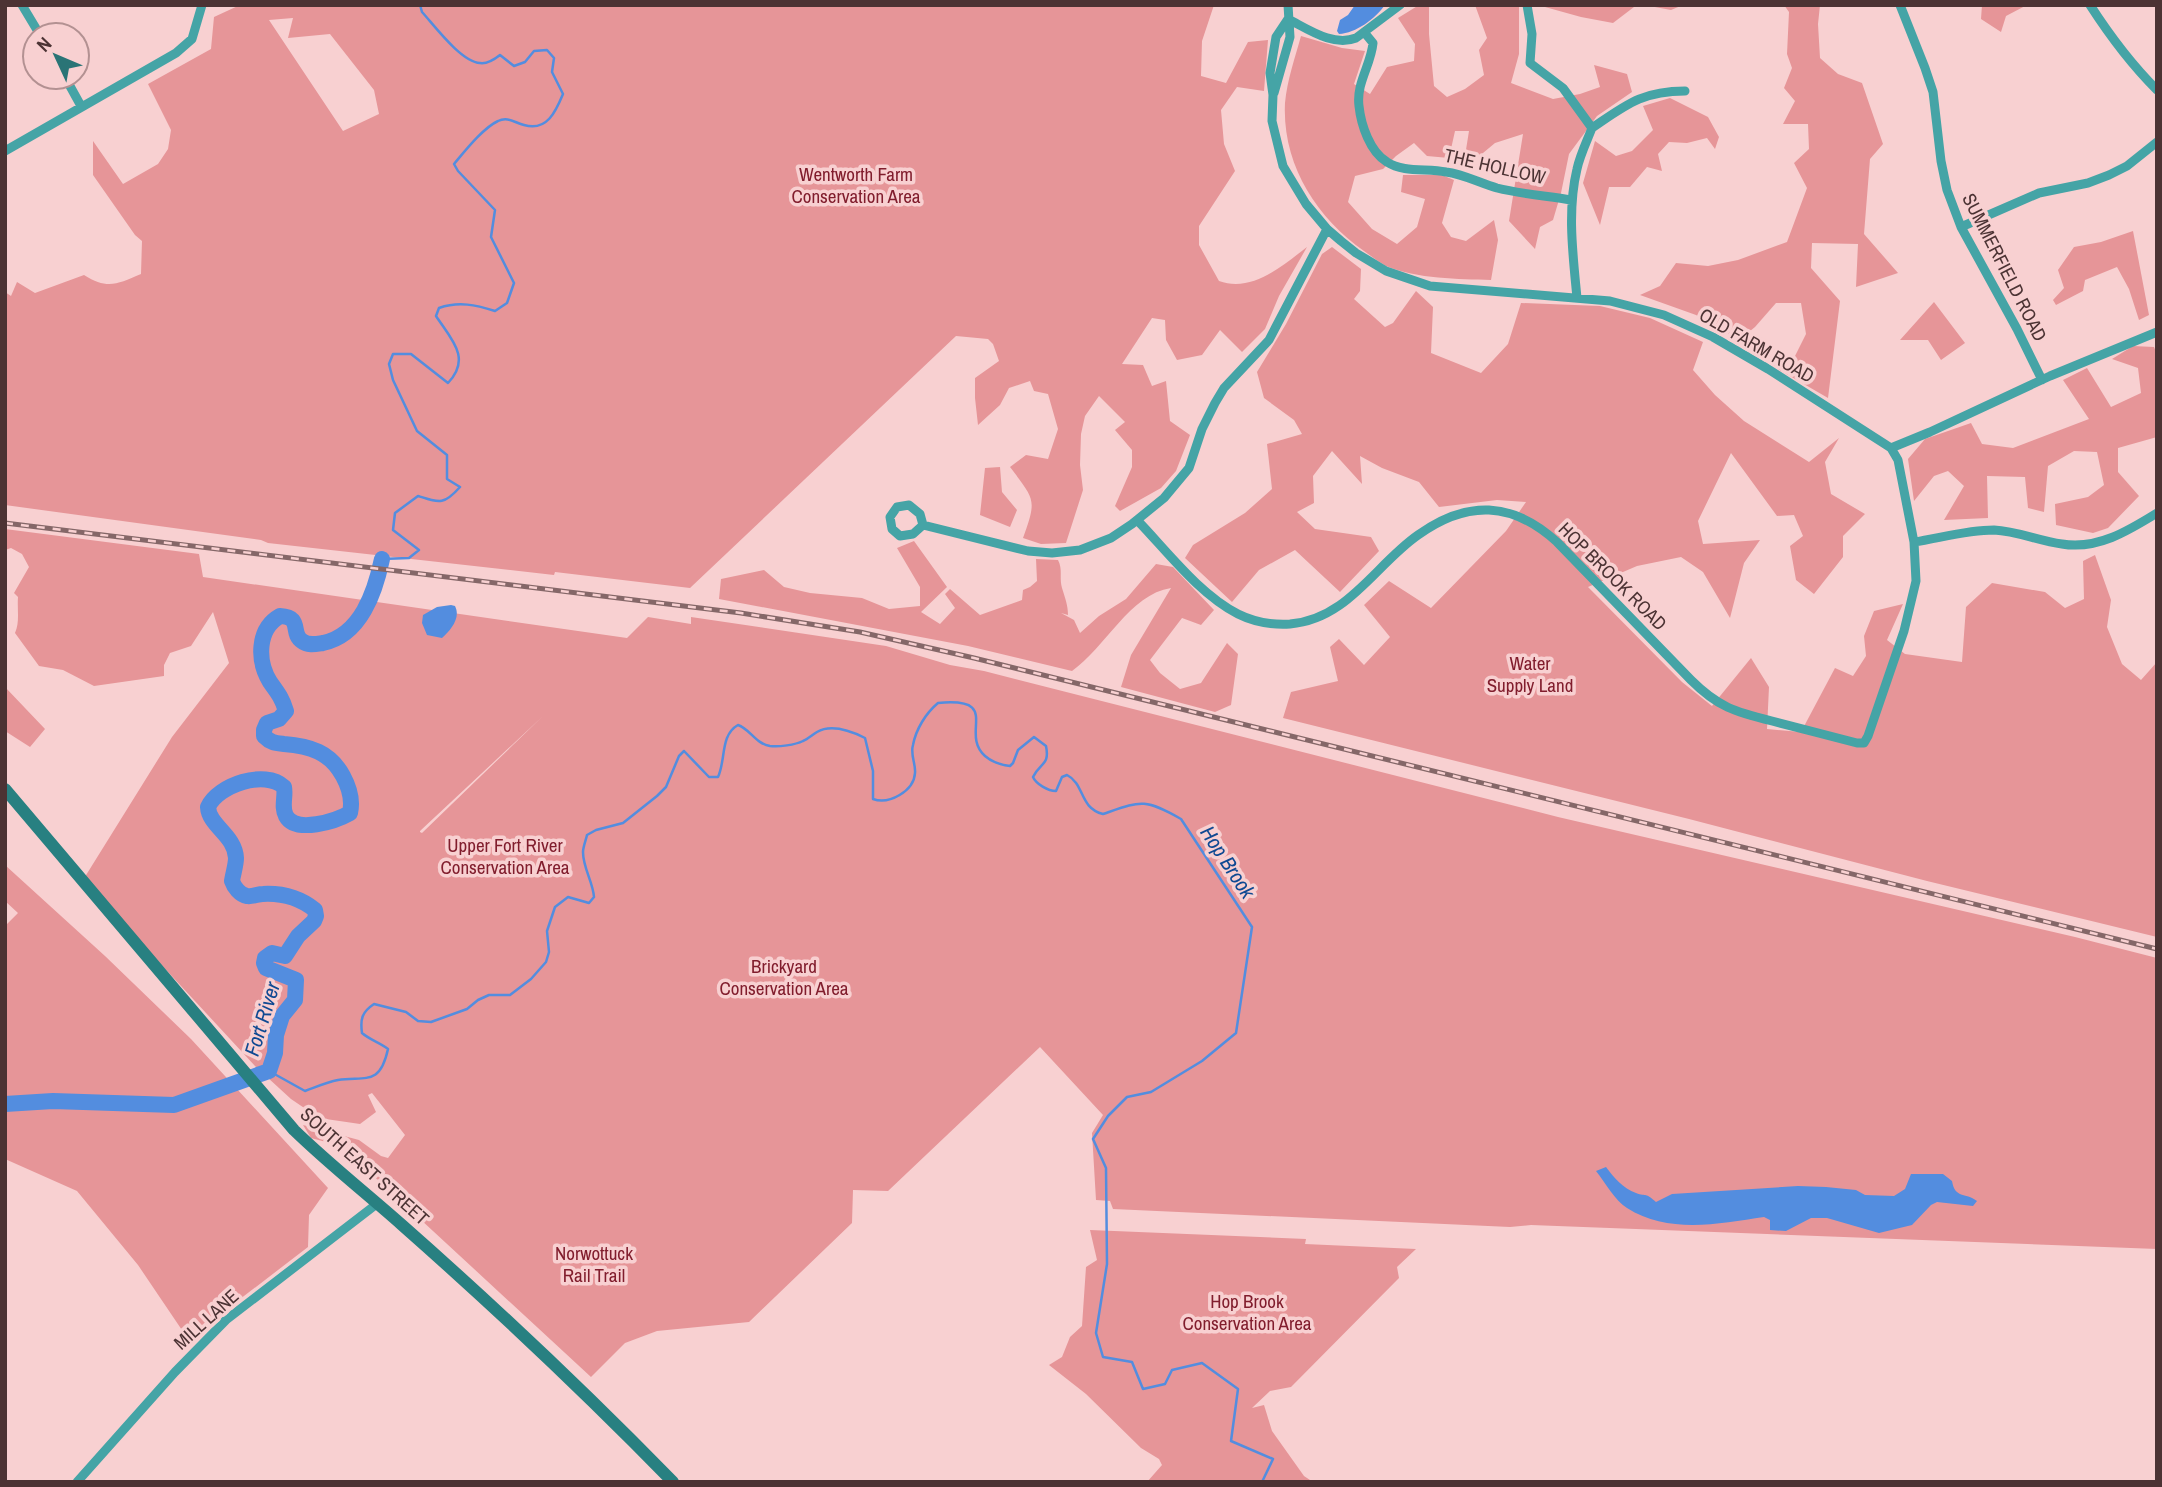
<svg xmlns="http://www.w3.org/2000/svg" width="2162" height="1487" font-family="'Archivo Narrow',sans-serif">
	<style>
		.green { fill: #e69598; fill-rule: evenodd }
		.water { fill: #538ddf }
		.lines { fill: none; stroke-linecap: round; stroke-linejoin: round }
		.stream { stroke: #538ddf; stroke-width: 2.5 }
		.river { stroke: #538ddf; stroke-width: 16 }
		.street { stroke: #45a4a6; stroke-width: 9 }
		.secondary { stroke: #288081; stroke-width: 12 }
		.rail-casing { stroke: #856768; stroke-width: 5 }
		.rail { stroke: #f8d0d1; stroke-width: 2.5; stroke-dasharray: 8; stroke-linecap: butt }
		.labels { text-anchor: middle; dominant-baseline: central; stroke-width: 7; stroke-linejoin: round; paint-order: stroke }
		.street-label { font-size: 19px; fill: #4c3334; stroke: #f8d0d1 }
		.park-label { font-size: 19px; fill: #811d2d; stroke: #f8d0d1 }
		.water-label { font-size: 21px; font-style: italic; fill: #0f4992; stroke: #f8d0d1 }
	</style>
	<rect width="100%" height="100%" fill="#f8d0d1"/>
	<path class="green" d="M240,5H1214L1202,41L1201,76L1226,83L1248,42L1268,40L1264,91L1237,87L1221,110L1224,144L1235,171L1199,226V245L1219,281C1252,293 1282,266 1307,247L1279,296L1265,329L1242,352L1220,330L1202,355L1177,360L1166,340L1165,320L1152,318L1122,364L1143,365L1152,386L1166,381L1170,421L1190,435L1176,471L1161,488L1120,511L1115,506L1132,467V450L1115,430L1125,422L1099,396L1085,416L1081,434L1080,465L1083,490L1066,543L1041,544L1023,538C1037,499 1035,500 1010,467L1026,455L1048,459L1058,429L1048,394L1034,391L1030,381L1009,388L1000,405L978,425L975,398V378L999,361L993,344L988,339L956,336L690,588L555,572L554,575L268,543L261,540L5,505V292L11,296L17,282L35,293L84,275C108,290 117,284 141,274L142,241L135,235L93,175V141L123,184L158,164L168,149L171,130L148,84L211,49L214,17ZM293,18L288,38L330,34L374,90L379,114L343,131L269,20Z
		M1419,5H1429V34L1434,86L1447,97L1465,89L1484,75L1479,50L1487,38L1475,5H1519V54L1511,83L1553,99L1580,94L1600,87L1594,65L1627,74L1632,92L1597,116L1569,154L1561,193L1553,220L1540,227L1535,249L1509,221L1523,134L1495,143L1471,163L1465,156L1469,131H1455L1449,158L1427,156L1414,143L1396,156L1383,169L1355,176L1348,202L1372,229L1397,244L1417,227L1425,199L1401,192L1403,175H1442L1454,180L1442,223L1451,237L1466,241L1494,220L1498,240L1491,280C1459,279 1417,279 1386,266C1379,262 1371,256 1364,251C1316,217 1282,164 1285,103C1287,80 1295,58 1301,36L1342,48L1365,51L1354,84L1370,94L1387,67L1414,61L1415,44L1398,18Z
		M1545,5H1683L1671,10L1644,5L1634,7L1613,23L1581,17L1545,7Z
		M1784,5H1820L1818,24L1820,58L1838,74L1862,83L1883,144L1870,159L1864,234L1898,273L1856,287L1858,244L1812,243L1811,268L1840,301L1828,398L1778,369L1764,356L1769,345L1794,358L1806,334L1801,303H1776L1755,327L1739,340L1696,315L1640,295L1660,286L1676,263L1708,266L1738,260L1787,242L1807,188L1794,163L1809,149L1808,124H1783L1795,101L1784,88L1792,68L1787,54L1789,12Z
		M1982,5H2027L2006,16L2001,32L1981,19Z
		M1670,98L1708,117L1719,137L1715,149L1707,138L1687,143L1669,142L1658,154L1662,171L1647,167L1630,187H1609L1600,225L1583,183L1595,141L1616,156L1632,151L1653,130L1643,106Z
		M2133,231L2149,315L2139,320L2129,289L2117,267L2085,280L2083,291L2056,305L2053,300L2064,288L2058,270L2074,247L2101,242Z
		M1332,247L1361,269L1360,291L1354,299L1385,327L1393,323L1416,291L1433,307L1431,353L1481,373L1508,344L1521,303L1600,306L1650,318L1703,342L1693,370L1715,395L1744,421L1809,462L1839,438L1825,462L1831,494L1865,514L1843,536V557L1814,594L1796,580L1790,546L1803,536L1794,515L1777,516L1731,453L1698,521L1703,544L1760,540L1744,563L1730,618L1703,572L1681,557L1637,566L1588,587L1682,682L1712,706L1751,658L1769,687L1767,729L1801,732L1835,668L1853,676L1866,656L1864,636L1874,611L1903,604L1887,640L1905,654L1962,662L1966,607L1992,583L2045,592L2065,608L2084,599L2083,561L2095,555L2111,600L2107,627L2122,664L2141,680L2157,662V937L1927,881L1689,819L1283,718L1291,692L1338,681L1330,647L1339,639L1364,665L1390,637L1364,605L1389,581L1431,608L1506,531L1526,502L1497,500L1439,507L1419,482L1382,468L1360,456L1362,484L1332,451L1313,476L1314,503L1297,512L1315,529L1371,537L1379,551L1340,592L1295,550L1259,570L1232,602L1185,558L1193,545L1245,513L1272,489L1267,444L1302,434L1294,420L1264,398L1257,372L1286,324L1322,254Z
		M1934,302L1965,343L1941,360L1928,340H1900Z
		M2133,346L2154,347L2157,354V437L2118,448V472L2139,496L2108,528L2093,533L2056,525L2055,504L2088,497L2104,485L2097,452L2074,451L2048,466L2044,512L2028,508L2025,477L1987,476L1988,518L1944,520L1964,486L1948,471L1934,476L1914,501L1908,459L1925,439L1971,423L1982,444L2013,448L2089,419L2063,380L2087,368L2111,407L2141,393L2138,368L2112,359Z
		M1000,467L1002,492L1017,510L1010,527L980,515L985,468Z
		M5,529L199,554L203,577L627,638L648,617L691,624V617L886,646L950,665L984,671L1558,817L2075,937L2157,958V1249L1531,1225L1510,1227L1113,1209L1110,1201L1096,1200L1092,1133L1103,1115L1040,1047L888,1191L853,1190L852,1223L749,1322L657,1331L625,1343L591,1377L341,1146L311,1138L303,1125L359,1140L381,1156L388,1158L405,1135L372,1093L368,1095L376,1112L360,1124L319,1118L291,1099L255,1066L83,880L172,737L229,663L213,612L191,646L170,653L164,665V676L94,686L63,670L39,666L15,633C20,622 17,610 18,597L14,593L29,567L22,554L11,548L5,550ZM543,716L422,833L420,832V831Z
		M914,541L947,587L921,612L940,624L955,608L945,594L950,589L980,615L1022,600L1023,590L1030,587L1037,581L1036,559L1058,560C1063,570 1059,577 1062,588C1065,598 1068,605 1068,615L1061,613L1074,620L1080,633L1099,616L1126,599L1156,564L1173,567L1214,610L1201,625L1182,618L1150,660L1160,673L1180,689L1201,683L1227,643L1238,654L1231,705L1215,712L1121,687L1131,655L1171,588C1130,594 1105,648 1072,671L968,646L719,599L721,579L764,570L784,587L810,593L862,598L889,609L920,606V587L897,548Z
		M5,687L45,729L30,747L5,731Z
		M5,865L105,956L191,1039L328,1188L309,1215L308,1247L188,1339L138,1265L77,1191L5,1159V926L18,913L5,901Z
		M1090,1230L1306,1239L1305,1244L1416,1249L1397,1267L1399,1278L1291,1387L1270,1391L1252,1408L1264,1405L1272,1431L1304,1476L1313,1482H1147L1162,1465L1159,1459L1141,1448L1086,1394L1049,1365L1062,1357L1070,1337L1082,1326L1086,1267L1097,1260Z"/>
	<path class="water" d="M1355,5H1385C1375,19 1356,33 1339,34L1337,31L1340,20L1348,15Z
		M451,605L455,606C461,618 451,630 442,638L427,635L422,623L423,615L437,607Z
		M1606,1167C1614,1178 1623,1188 1636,1193C1647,1197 1645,1192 1656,1202L1672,1194L1798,1186L1826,1187L1856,1190L1865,1195L1894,1196L1905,1189L1911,1174H1943L1952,1181C1955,1199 1965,1192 1977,1201L1973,1206L1937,1202L1931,1205L1912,1225L1879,1233L1827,1218H1811L1786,1231L1770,1230V1220L1764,1217C1718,1224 1668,1234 1627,1208C1615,1201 1605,1182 1596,1171Z"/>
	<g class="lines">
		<path class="stream" d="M382,559L409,558L419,550L393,530L395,513L418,496C440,503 444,505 460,487L447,479V455L417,431L393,380L389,364L393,354H411L448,383C472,358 451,339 436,316L439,308C459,301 476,305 495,311L507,303L514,283L491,237L495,210L458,171L454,164C465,151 483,128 498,121C508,116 515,123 524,125C547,132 556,111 563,94L552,72L554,58L547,50L534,51L525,62L514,66L500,55C495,59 487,64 480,63C461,62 434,25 422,12L420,5
			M269,1071L305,1091C316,1087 327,1082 338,1080C366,1076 380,1086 388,1049C379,1042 370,1040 362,1033C360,1019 362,1012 374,1004L406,1012L418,1021L431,1022L467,1009L478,1000L489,995H510L531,979L546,962L549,952L547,931L555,907L568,897L589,903L594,897C593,882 583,868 583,852C583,847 586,840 587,835L596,830L623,823L657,796L666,787L679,756L684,751L709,777H718C726,760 720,735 738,725C750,729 756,744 770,746C779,747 795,745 803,741C808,739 812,735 817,732C831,724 851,731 865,738L873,771V799C889,805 914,791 915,773C916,764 910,755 913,745C916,729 926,713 938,703C1003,697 959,733 985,756C992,762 1001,765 1010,766L1013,763L1018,750L1034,737L1046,746C1050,766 1040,762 1033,777C1036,784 1048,791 1056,791L1062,777L1067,775C1085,784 1079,808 1103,814C1141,801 1144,798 1181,819L1252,927L1236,1033L1202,1061L1151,1092L1127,1097L1108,1116L1093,1139L1106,1168L1107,1264L1096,1333L1103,1357L1132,1362L1143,1389L1165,1384L1172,1370L1202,1363L1238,1389L1231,1441L1273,1459L1262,1482"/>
		<path class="river" d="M5,1104L53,1101L174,1105L269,1071L275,1053L276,1035L282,1016L295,1000L296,980L266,968L264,963L265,958L272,953L285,956L298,936L314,921L316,916L315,910C300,898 282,893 263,894C258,894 252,897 247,896C240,895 234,887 232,881C233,874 236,865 236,858C235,835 209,826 208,807C218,785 265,769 284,787C286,796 281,807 286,816C296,834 336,821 350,813C353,800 349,787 343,776C330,752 310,746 284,744C275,743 271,743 264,736V730L267,723L279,719L286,711C282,698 278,693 270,682C257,661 257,629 280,616C303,617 290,633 302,641C308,646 316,644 323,643C361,635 375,592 382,559"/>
		<path class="street" d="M22,5L40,35
			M1527,5L1532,34L1530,63L1563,88L1592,128C1587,141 1580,155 1577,169C1567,211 1573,255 1577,298
			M1900,5L1925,68L1933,92L1941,161L1947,190L1961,227L2017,329L2042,380
			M2090,5C2110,36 2131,64 2157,90
			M1288,19C1308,29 1333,47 1356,38L1400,5
			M1364,32L1373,43C1371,65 1356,83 1359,106C1361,125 1370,152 1387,162C1404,173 1427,168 1446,172C1463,174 1480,183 1497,188C1521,194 1547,196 1571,200
			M65,77L81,106
			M1274,93L1290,37L1288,5
			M1592,128C1626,105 1642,91 1685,91
			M5,151L176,53L192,39L202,5
			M1961,227L2039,193L2088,183L2109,175L2127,166L2157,142
			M1891,448L1930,432L2050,376L2157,332
			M1137,520C1167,551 1199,594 1238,614C1254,622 1272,625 1290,624C1348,619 1375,565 1418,535C1467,500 1512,501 1557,542L1691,680C1718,707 1735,712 1772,721C1800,728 1829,736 1857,743H1864L1868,736L1904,631L1916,581L1914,542L1898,460L1891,448L1768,369L1713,337L1664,315L1610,301L1430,286L1386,271L1356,253L1341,241L1327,229L1306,204L1283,166L1272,121L1273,95L1270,73L1276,37L1288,19
			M923,525L920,514L909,505L897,507L890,517L892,529L900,536L913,534L923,525L1028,551L1052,553L1080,550L1111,538L1132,524L1164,498L1189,468L1202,429L1215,403L1224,388L1269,340L1327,229
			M1914,542C1940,538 1967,530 1994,530C2017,531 2039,541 2062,544C2097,550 2128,531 2157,513
			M77,1482L175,1372L226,1320L378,1203"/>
		<path class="secondary" d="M5,789L294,1130C329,1164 366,1193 402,1225C495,1307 586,1393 673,1482"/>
		<defs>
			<path id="rail" d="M5,523L741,613L860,632L974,658L2157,949"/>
		</defs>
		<use href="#rail" class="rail-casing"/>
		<use href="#rail" class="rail"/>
	</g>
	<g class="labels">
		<g class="street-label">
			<text transform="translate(1495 166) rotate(13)">THE HOLLOW</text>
			<text transform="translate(2005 267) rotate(63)">SUMMERFIELD ROAD</text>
			<text transform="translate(1757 345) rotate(30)">OLD FARM ROAD</text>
			<text transform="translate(1613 576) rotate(45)">HOP BROOK ROAD</text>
			<text transform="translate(365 1166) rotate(42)">SOUTH EAST STREET</text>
			<text transform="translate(206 1319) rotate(-42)">MILL LANE</text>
		</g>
		<g class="park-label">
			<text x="856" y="174">Wentworth Farm<tspan x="856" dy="22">Conservation Area</tspan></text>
			<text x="1530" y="663">Water<tspan x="1530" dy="22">Supply Land</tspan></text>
			<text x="505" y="845">Upper Fort River<tspan x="505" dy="22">Conservation Area</tspan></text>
			<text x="784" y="966">Brickyard<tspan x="784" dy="22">Conservation Area</tspan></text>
			<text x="594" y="1253">Norwottuck<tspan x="594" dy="22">Rail Trail</tspan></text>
			<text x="1247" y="1301">Hop Brook<tspan x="1247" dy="22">Conservation Area</tspan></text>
		</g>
		<g class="water-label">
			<text transform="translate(1228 862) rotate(57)">Hop Brook</text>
			<text transform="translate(262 1019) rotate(-73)">Fort River</text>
		</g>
	</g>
	<rect width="2162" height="1487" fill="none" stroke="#4c3334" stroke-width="14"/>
	<g transform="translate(56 56) rotate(314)"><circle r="33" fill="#f8d0d1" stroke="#b39192" stroke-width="2"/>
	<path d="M0-5L12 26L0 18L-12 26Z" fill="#2a7476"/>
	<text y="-10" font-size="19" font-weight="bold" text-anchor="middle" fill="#4c3334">N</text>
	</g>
</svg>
